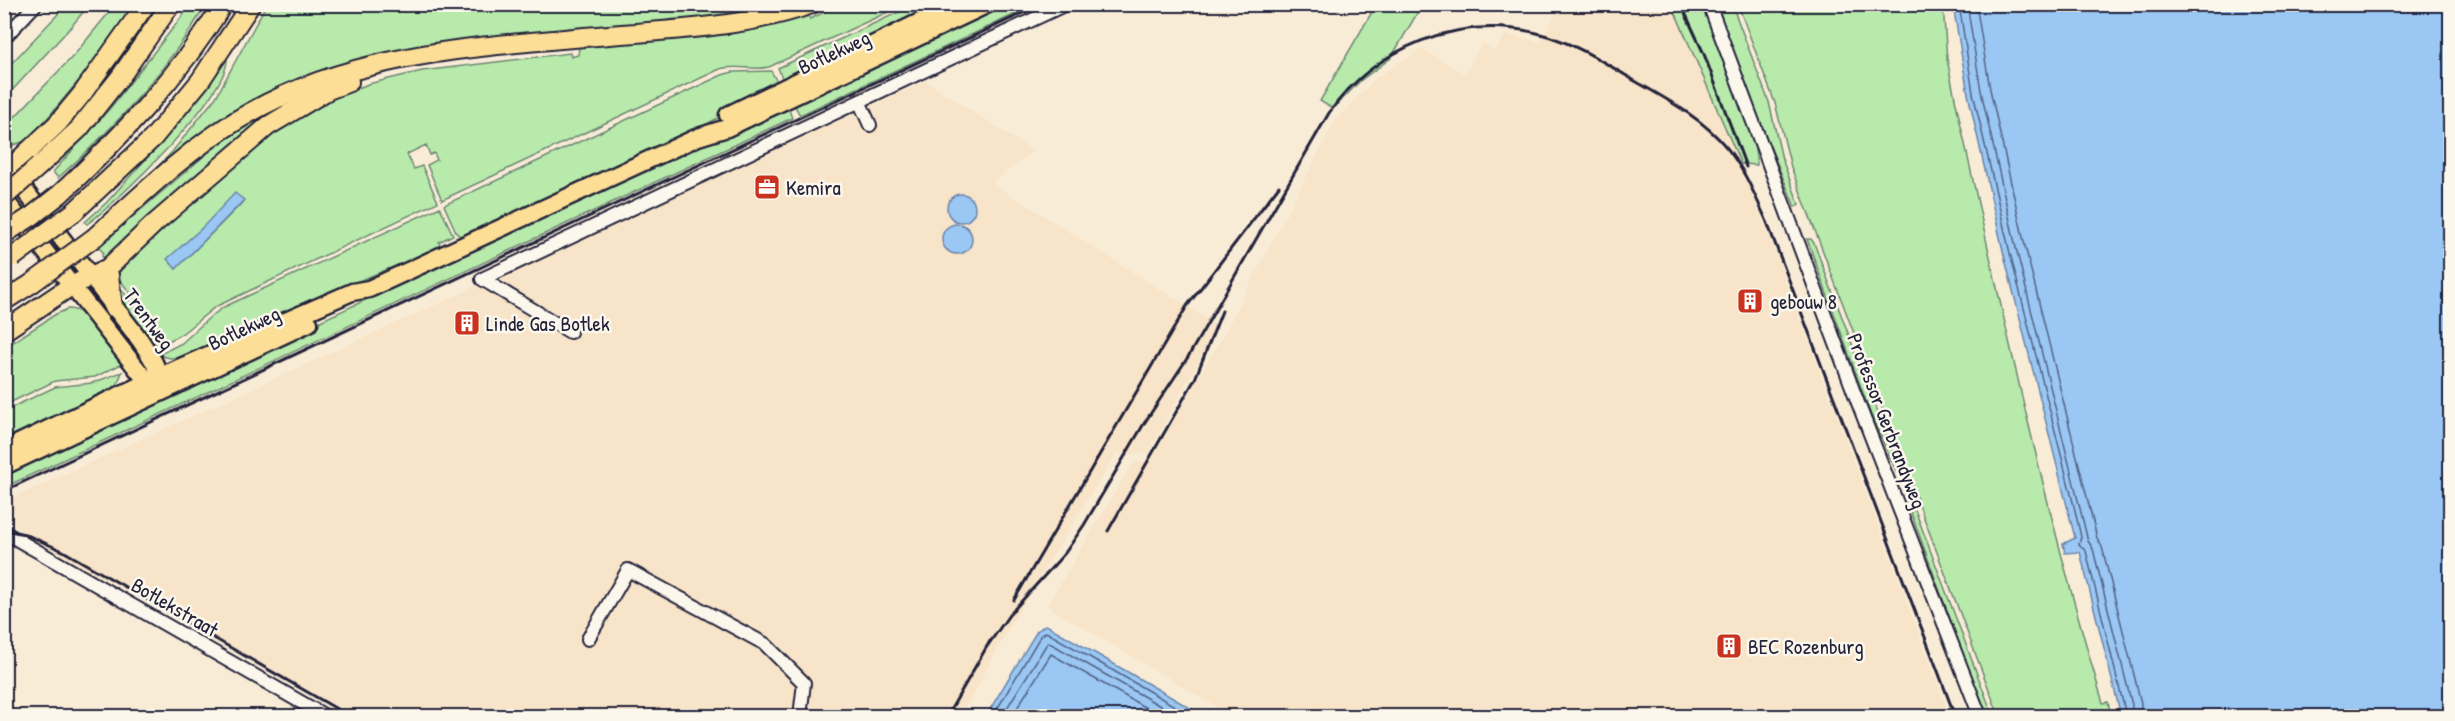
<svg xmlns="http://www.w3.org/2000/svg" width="2455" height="721" font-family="'Patrick Hand',sans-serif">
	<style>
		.built { fill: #f8e4c8 }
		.green { fill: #b7eaab; stroke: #6c8673; stroke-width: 1.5; fill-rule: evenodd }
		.water { fill: #9ac7f4; stroke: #6a85aa; stroke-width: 1.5 }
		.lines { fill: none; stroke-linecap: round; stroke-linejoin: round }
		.shore { stroke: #526485; stroke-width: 1.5 }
		.minor-casing { stroke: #22223b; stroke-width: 16 }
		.major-casing { stroke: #22223b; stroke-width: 21 }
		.highway-casing { stroke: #22223b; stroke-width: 22 }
		.minor { stroke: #fbf7ec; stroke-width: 12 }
		.major { stroke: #fdde96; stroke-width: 16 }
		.highway { stroke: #fdde96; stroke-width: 18 }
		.rail { stroke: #22223b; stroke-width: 3 }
		.highway-bridge-casing { stroke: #22223b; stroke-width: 22; stroke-linecap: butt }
		.highway-bridge { stroke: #fdde96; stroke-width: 18 }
		.labels { text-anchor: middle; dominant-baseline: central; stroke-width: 5; stroke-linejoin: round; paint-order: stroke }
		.street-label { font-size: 21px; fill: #22223b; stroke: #fbf7ec }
		.poi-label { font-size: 21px; fill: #22223b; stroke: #fbf7ec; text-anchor: start }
	</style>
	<rect width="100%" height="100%" fill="#f9ecd7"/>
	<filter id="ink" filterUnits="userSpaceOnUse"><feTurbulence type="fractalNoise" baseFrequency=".0167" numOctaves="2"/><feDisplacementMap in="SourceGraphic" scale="12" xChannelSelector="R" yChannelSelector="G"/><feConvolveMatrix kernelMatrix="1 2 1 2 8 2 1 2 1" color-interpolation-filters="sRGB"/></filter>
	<g filter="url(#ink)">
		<path class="built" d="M1561,5H1673L1727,126L1950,716H1232L1047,606L1132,464L1151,460L1224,334L1335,121L1377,77L1421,49L1465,74L1482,43L1495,50L1505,35L1540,42Z
			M926,81L1033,151L992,183L1218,326L1148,453L1116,454L1017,614L961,716H355L24,534L5,516L4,502Z"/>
		<path class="green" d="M570,4L577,7V4H802L810,19L839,5H903L769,67C753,71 736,64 720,69L442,200L427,165L437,160L434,153L430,155L426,145L407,154L414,169L422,166L438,202L215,307L183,333L169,341L165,339L117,276L130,256L272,134L324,102L368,84L422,71L570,53L571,57L578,55L581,31L293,86L119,206L172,152L216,97L266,5ZM244,201L176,269L168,259L202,228Z
			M59,5H89L70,28L5,98V70L58,14Z
			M115,5H135L90,67L45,121L28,140L10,146L5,139V124L7,125L75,54Z
			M191,5H206C167,70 115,128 58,178L53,172L111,107Z
			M914,5H950L784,83L778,68Z
			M997,5H1035L800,115L792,101Z
			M1376,5H1422L1391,58L1360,81L1333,109L1320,101Z
			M1672,5H1702L1754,141L1757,165L1741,164Z
			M1716,5H1732L1769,102L1782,159L1799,204L1795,207L1754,107Z
			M1738,5H1943L1947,59L1956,103C2000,304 2044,506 2103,703L2108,702L2111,716H1999L1791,167L1775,103Z
			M227,59C228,95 118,202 87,224L85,222L106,203L174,128Z
			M771,71L779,85L692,132L466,238L457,234L444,205L722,75L733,72Z
			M291,101L105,260L102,256L103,252L98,247L104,241L217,145L258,119Z
			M787,104L792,118L5,487V476L28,465L27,463L45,449Z
			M440,207L453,235L439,242L441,248L311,300L182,357L170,358L158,355L182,343L210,317L224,307Z
			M1807,239H1811L1814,243L1899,468L1897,473L1871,415Z
			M116,282L161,342L162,345L151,350L120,299Z
			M68,309C91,309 113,345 122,364L95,377L55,381L5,405L4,348L56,314Z
			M122,372L116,388L5,445L4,411L55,387L92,383Z
			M1910,510H1915L1993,716H1986Z"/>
		<path class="water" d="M1953,5H2450V716H2116L2119,708L2080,552L2065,553L2063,544L2075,538L2003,251L1968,94Z
			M235,193L244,200L176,269L167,259L202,228Z
			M947 208a14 14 0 1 1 28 0a14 14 0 1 1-28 0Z
			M942 239a15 15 0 1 1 30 0a15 15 0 1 1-30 0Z
			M1045,625L1048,626L1204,716H986L1037,631Z"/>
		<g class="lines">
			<path class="shore" d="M1959,4L1973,93L2009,249L2074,506L2081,537L2079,544L2086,551L2124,707V716
				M1967,4L1981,91L2016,248L2088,541L2093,549L2132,705L2131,716
				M1976,4L1990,89L2025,246L2097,538L2102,547L2141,703L2140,716
				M993,716L1041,635L1046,632L1192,716
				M1002,716L1048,642L1178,716
				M1012,716L1051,654L1160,716"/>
			<defs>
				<path id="minor" d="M1709,4L1858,403L1980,716
					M4,38L36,4
					M860,103L870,125
					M482,279L1066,4
					M482,279L570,332
					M4,532L325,716
					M588,639L628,570L765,644L804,683L800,716"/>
				<path id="major" d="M728,115L957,4
					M12,174L140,340C150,355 160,368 160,387
					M4,199L145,379L154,388
					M4,450L160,376L352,292L369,289L698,137L727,128L988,4
					M4,466L309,323"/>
				<path id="highway" d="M39,166L79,129L121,76L171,4
					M4,174L58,123L82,94L146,4
					M60,194C122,136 178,77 223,4
					M74,212L153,138L200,81L251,4
					M95,237C141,195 186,151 239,119C347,53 475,47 597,36C667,30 746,28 812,4
					M108,268L113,307
					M4,301L31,284
					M4,331L71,286L108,268L154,224L268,126L328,90L349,82"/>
			</defs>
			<use href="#minor" class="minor-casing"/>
			<use href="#major" class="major-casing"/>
			<use href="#highway" class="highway-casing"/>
			<use href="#minor" class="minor"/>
			<use href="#major" class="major"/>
			<use href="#highway" class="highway"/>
			<path class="rail" d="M1681,4L1704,54L1746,167
				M1765,217L1955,716
				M4,491L1042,4
				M4,530L25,534L63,551L349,716
				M1108,531L1195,379L1222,311
				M1014,600L1187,306L1279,186
				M986,648L1009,615L1065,553L1084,525L1145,422L1188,357L1329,113C1376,47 1457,14 1537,33C1573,42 1604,62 1635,81C1668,100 1702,118 1727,148C1745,170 1756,198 1768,224
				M947,716L990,641"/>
			<defs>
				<path id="highway-bridge" d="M4,197L39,166
					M4,234L32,216L60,194
					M13,257L74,212
					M31,284L95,237"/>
			</defs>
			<use href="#highway-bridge" class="highway-bridge-casing"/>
			<use href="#highway-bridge" class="highway-bridge"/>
		</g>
	</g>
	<defs>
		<symbol id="office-square" viewBox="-11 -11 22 22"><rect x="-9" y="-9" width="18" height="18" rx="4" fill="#c8321e" stroke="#fbf7ec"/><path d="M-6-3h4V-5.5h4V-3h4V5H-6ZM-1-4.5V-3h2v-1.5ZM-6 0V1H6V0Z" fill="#fff"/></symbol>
		<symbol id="building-square" viewBox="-11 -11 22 22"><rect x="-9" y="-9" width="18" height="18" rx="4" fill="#c8321e" stroke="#fbf7ec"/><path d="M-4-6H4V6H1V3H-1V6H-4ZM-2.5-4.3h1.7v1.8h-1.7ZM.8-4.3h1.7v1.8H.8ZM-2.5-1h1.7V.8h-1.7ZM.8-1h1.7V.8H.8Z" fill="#fff"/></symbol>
	</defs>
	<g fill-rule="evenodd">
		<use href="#office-square" x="752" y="172" width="30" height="30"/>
		<use href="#building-square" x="1735" y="286" width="30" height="30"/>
		<use href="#building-square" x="452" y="308" width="30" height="30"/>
		<use href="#building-square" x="1714" y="631" width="30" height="30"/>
	</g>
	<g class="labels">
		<g class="street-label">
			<text transform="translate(834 52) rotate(-25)">Botlekweg</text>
			<text transform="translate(149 319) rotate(54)">Trentweg</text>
			<text transform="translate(244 328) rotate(-25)">Botlekweg</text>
			<text transform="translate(1887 421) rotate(69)">Professor Gerbrandyweg</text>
			<text transform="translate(175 607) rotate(30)">Botlekstraat</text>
		</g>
		<g class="poi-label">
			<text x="786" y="187">Kemira</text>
			<text x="1770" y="301">gebouw 8</text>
			<text x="486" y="323">Linde Gas Botlek</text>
			<text x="1748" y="646">BEC Rozenburg</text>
		</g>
	</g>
	<rect width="2455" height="721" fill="none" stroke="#fbf7ec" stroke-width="24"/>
	<rect x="12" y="12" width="2431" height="697" fill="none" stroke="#22223b" stroke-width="2" filter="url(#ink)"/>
</svg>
